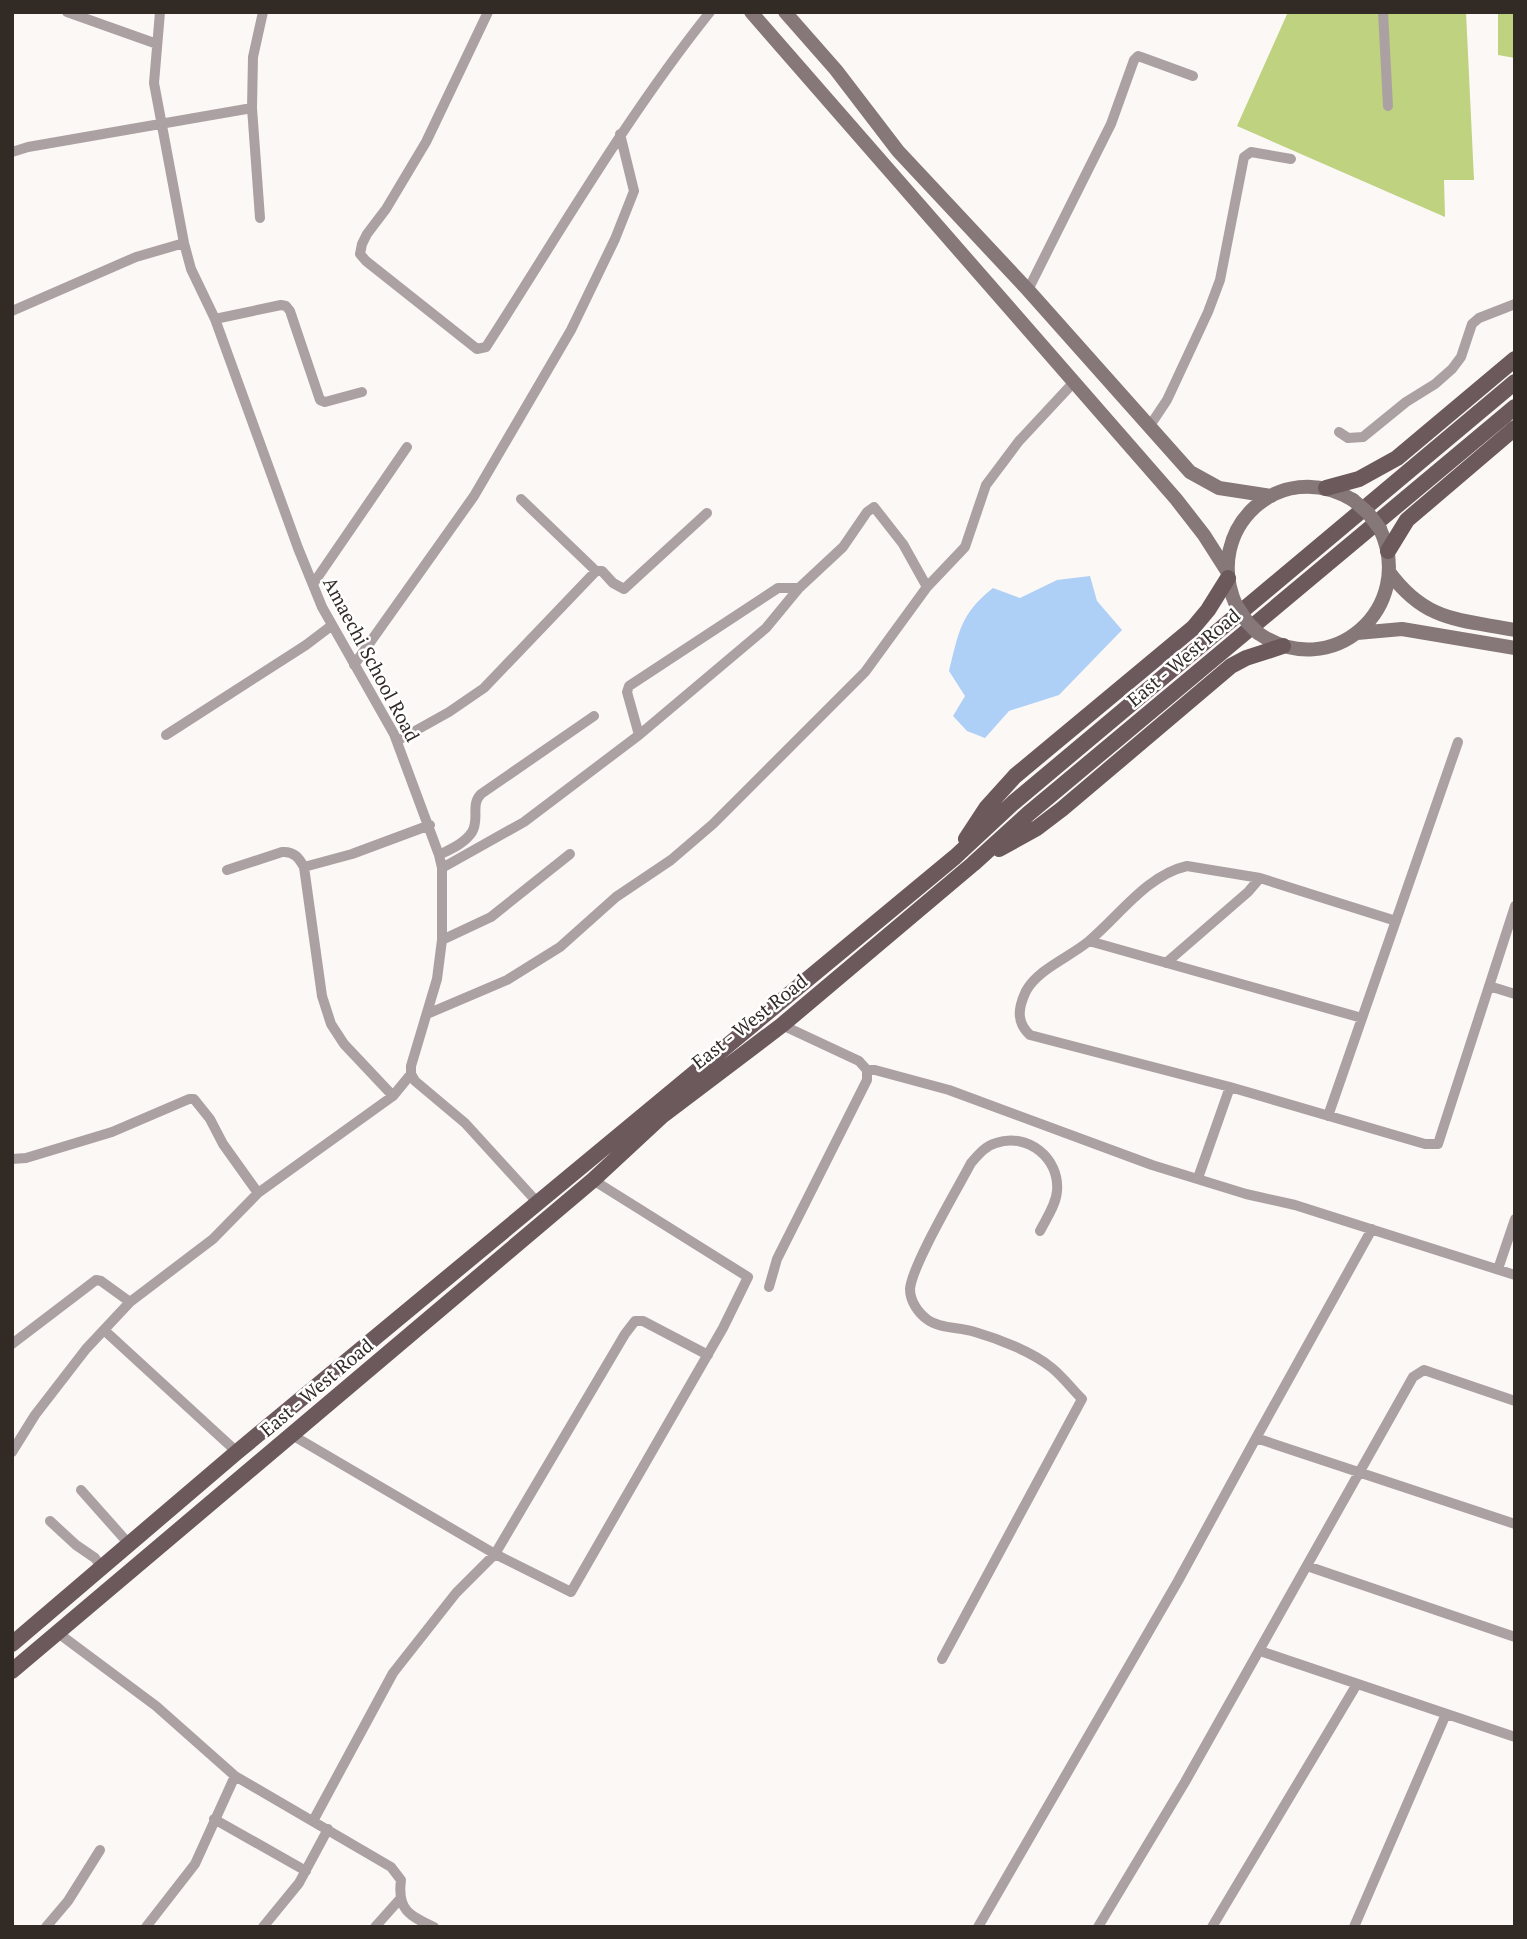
<svg xmlns="http://www.w3.org/2000/svg" width="1527" height="1939" font-family="'PT Serif',serif">
	<style>
		.forest { fill: #bed280 }
		.water { fill: #aecff6 }
		.lines { fill: none; stroke-linecap: round; stroke-linejoin: round }
		.minor { stroke: #aca1a2; stroke-width: 10 }
		.secondary { stroke: #867779; stroke-width: 14 }
		.primary { stroke: #6c595c; stroke-width: 16 }
		.secondary-bridge { stroke: #867779; stroke-width: 14 }
		.labels { text-anchor: middle; dominant-baseline: central; stroke-width: 5; stroke-linejoin: round; paint-order: stroke }
		.street-label { font-size: 19px; fill: #322b25; stroke: #fff }
	</style>
	<rect width="100%" height="100%" fill="#fcf8f5"/>
	<path class="forest" d="M1288,12H1466L1474,180H1444L1445,217L1237,126Z
		M1498,12H1515V58L1498,55Z"/>
	<path class="water" d="M1090,576L1097,601L1122,630L1059,695L1009,711L985,738L967,731L953,716L965,696L949,671C959,632 960,614 993,588L1020,598L1057,580Z"/>
	<g class="lines">
		<path class="minor" d="M67,12L157,44
			M160,12L154,83L184,243L191,269L215,319L298,548L322,607L394,734L439,855L442,868V940L437,979L411,1066V1074L415,1081L465,1123L537,1202
			M488,12L426,142L386,209L367,234L362,244L360,254L366,261L477,349L486,347C559,234 626,117 710,12
			M1383,12L1388,106
			M12,152L28,147L252,108
			M260,218L252,108L253,57L263,12
			M1028,290L1111,124L1134,60L1138,56L1141,57L1193,76
			M12,311L136,257L184,243
			M215,319L281,305L286,306L290,311L320,400L325,402L362,392
			M1149,427L1167,400L1208,312L1220,280L1244,157L1251,152L1291,159
			M1339,432L1348,438L1363,437L1406,402L1435,384L1452,369L1461,357L1472,324L1479,318L1515,304
			M521,499L596,571
			M313,584L407,447
			M354,665L474,496L571,330L615,239L634,191L620,134
			M166,735L306,645L331,626
			M639,735L627,692L629,686L778,588H799
			M397,741L449,712L484,688L596,571H602L613,583L624,589L707,513
			M439,855C451,849 465,843 472,832C480,819 470,805 481,794L594,716
			M304,867L352,854L430,825
			M442,868L524,822L639,735L766,628L799,588L843,547L867,512L874,507L903,544L927,587
			M227,870L282,852C294,851 299,858 304,867L322,996L331,1024L344,1044L393,1096
			M1260,878L1187,866C1147,875 1119,916 1089,941C1070,957 1038,969 1026,991C1018,1008 1016,1022 1030,1035L1230,1087L1425,1144H1438L1515,906
			M442,940L491,917L570,854
			M1089,941L1362,1018
			M1166,963L1248,892L1260,878L1396,921
			M1489,986L1515,994
			M427,1014L507,980L560,947L616,897L671,860L713,824L865,672L927,587L965,547L986,485L1019,441L1074,382
			M867,1070H875L949,1090L1152,1165L1246,1194L1295,1205L1515,1275
			M1328,1116L1458,742
			M12,1159L26,1158L112,1132L189,1099H194L210,1119L223,1144L258,1193
			M1198,1178L1230,1087
			M1372,1229L1256,1438L1515,1524
			M1498,1269L1515,1219
			M769,1287L777,1259L867,1080V1070L859,1061L782,1025
			M104,1330L237,1452
			M12,1344L96,1280L101,1281L130,1302
			M292,1435L495,1554L571,1592L723,1328L748,1277L593,1180
			M12,1452L35,1415L86,1349L130,1302L213,1239L258,1193L393,1096L411,1074
			M81,1490L129,1544
			M50,1521L76,1545L95,1558L102,1568
			M1307,1566L1515,1637
			M58,1633L156,1706L235,1776L391,1867L401,1880C397,1909 409,1916 434,1927
			M1260,1651L1515,1737
			M942,1659L1082,1399C1072,1389 1063,1377 1052,1368C1033,1352 999,1339 975,1332C960,1327 941,1329 928,1320C918,1313 910,1301 910,1289C912,1265 958,1188 971,1163C978,1155 985,1146 996,1143C1027,1132 1060,1158 1057,1191C1056,1205 1046,1219 1040,1231
			M214,1819L306,1871
			M313,1821L393,1673L456,1593L495,1554L625,1334L635,1321H643L708,1355
			M46,1927L68,1901L100,1850
			M146,1927L195,1864L235,1776
			M263,1927L299,1883L328,1829
			M375,1927L400,1899
			M978,1927L1178,1581L1256,1438
			M1098,1927L1185,1782L1413,1377L1424,1370L1515,1401
			M1212,1927L1357,1684
			M1354,1927L1446,1714"/>
		<path class="secondary" d="M751,12L1176,499L1204,535L1227,571
			M785,12L836,70L898,151L1028,290L1190,472L1219,488L1271,496
			M1389,572C1426,622 1458,619 1515,630
			M1236,605C1202,529 1280,456 1353,500
			M1258,633C1331,684 1417,608 1380,529
			M1357,633L1402,629L1515,648"/>
		<path class="primary" d="M1326,488L1359,479L1397,458L1515,359
			M1388,551L1407,520L1515,428
			M966,839L987,807L1015,776L1193,628L1208,610L1228,578
			M999,849L1037,828L1062,809L1231,666L1246,658L1283,646
			M12,1644L237,1452L955,857L1013,803L1515,382
			M12,1671L593,1180L662,1116L782,1025L973,864L1028,814L1515,407"/>
		<path class="secondary-bridge" d="M1353,500L1368,513L1380,529
			M1236,605L1248,623L1258,633"/>
	</g>
	<g class="labels">
		<g class="street-label">
			<text transform="translate(1183 657) rotate(-40)">East - West Road</text>
			<text transform="translate(372 659) rotate(62)">Amaechi School Road</text>
			<text transform="translate(749 1021) rotate(-38)">East - West Road</text>
			<text transform="translate(316 1387) rotate(-40)">East - West Road</text>
		</g>
	</g>
	<rect width="1527" height="1939" fill="none" stroke="#322b25" stroke-width="28"/>
</svg>
